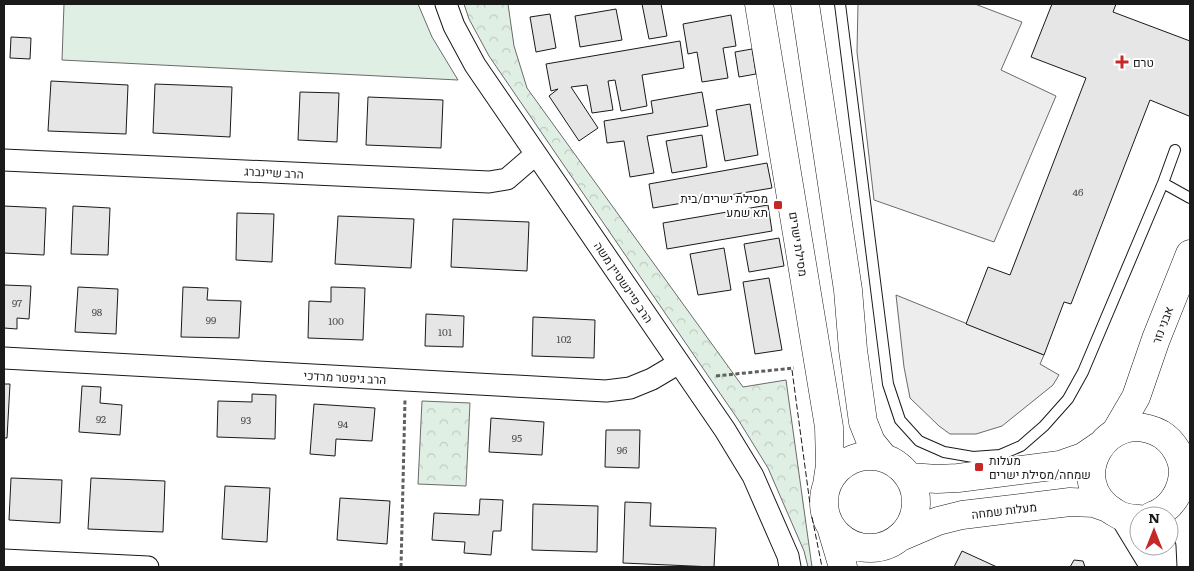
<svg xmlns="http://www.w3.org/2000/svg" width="1194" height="571" font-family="Literata,Heebo,serif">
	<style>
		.green { fill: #e0efe3; stroke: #6a6a6a }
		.forest { fill: url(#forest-crowns); stroke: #6a6a6a }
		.parking { fill: #ededed; stroke: #6a6a6a }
		.building { fill: #e6e6e6; stroke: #1a1a1a }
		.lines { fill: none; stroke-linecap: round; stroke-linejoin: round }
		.lane-casing { stroke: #1a1a1a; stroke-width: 12 }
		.street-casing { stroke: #1a1a1a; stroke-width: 23 }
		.secondary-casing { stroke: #1a1a1a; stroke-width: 29 }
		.path { stroke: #5f5f5f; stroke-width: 3; stroke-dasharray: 4 2.5; stroke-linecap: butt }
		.lane { stroke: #fff; stroke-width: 10 }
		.street { stroke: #fff; stroke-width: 21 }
		.secondary { stroke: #fff; stroke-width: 28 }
		.fence { stroke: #1a1a1a; stroke-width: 1; stroke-dasharray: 6 2.5; stroke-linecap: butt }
		.poi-dot { fill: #c62828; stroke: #fff; stroke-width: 2 }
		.labels { text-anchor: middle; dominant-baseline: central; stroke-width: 4; stroke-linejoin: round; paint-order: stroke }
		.number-label { font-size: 10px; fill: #4d4d4d }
		.poi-label { font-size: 12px; fill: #1a1a1a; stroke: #fff; text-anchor: start }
		.street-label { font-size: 12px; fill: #1a1a1a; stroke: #fff }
	</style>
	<defs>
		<pattern id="forest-crowns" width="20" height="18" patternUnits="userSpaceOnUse" patternTransform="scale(1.25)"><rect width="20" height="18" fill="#e0efe3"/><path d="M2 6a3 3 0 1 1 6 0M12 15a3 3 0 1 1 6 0" fill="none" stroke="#c0ccc2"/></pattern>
	</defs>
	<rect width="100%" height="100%" fill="#fff"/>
	<path class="green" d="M64,4H418L432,37L458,80L62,60Z"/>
	<path class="forest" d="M464,4H508L514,46L527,88L743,387L786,380L812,567H808L804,551L768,468L739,421L489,56L469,19Z
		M422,401L470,403L466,486L418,484Z"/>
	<path class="parking" d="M858,4H975L1022,22L1001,70L1056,96L994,242L874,200L857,52Z
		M896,295L1044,355L1040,364L1059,375L1053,385L1002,426L976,434H950L939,426L910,398L904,367Z"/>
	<path class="building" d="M642,4H661L667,36L649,39Z
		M1052,4H1116L1113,12L1190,41V115L1189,116L1150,100L1071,304L1064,302L1044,355L966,324L988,267L1010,275L1086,78L1031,57Z
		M616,9L622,40L580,47L575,16Z
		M550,14L556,48L536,52L530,17Z
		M731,15L736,46L723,48L728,78L702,82L697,52L688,54L683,24Z
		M11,37L31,38L30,59L10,58Z
		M680,41L684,68L642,75L647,106L621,111L615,80L608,81L613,110L592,113L587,85L571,87L598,128L579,141L549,96L558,89L551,91L546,64Z
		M752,49L756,74L739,77L735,52Z
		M51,81L128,85L126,134L48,131Z
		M155,84L232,87L230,137L153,133Z
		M300,92L339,93L337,142L298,140Z
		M702,92L708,126L647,136L654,173L630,177L624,141L607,143L604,121L653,113L651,101Z
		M368,97L443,100L441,148L366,145Z
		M750,104L758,155L725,161L716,110Z
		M702,135L707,167L672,173L666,141Z
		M767,163L772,188L653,208L649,184Z
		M768,205L772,231L667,249L663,223Z
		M4,206L46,208L44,255L4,253Z
		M73,206L110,208L108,255L71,254Z
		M237,213L274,214L272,262L236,260Z
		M338,216L414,219L411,268L335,264Z
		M453,219L529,222L527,271L451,267Z
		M779,238L784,266L749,272L744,244Z
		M724,248L731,290L698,295L690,254Z
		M769,278L782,350L755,354L743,282Z
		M4,285L31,286L29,319L17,318V329L4,328Z
		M78,287L118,289L116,334L75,332Z
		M183,287L208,288L207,300L241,301L239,338L181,337Z
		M331,287L365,288L363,340L308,338L309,301L331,302Z
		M426,314L464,316L463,347L425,346Z
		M533,317L595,320L594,358L532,356Z
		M4,384H10L7,438H4Z
		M82,386L101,387L100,403L122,405L120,435L79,432Z
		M252,394L276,395L275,439L217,437L218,401L252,402Z
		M314,404L375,408L372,441L336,439L335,456L310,454Z
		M491,418L544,422L542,455L489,452Z
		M606,430H640L639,468L605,467Z
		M11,478L62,480L60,523L9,520Z
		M91,478L165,481L163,532L88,529Z
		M225,486L270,488L267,542L222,539Z
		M340,498L390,501L387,544L337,540Z
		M480,499L503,500L501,531H493L491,555L464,553L465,542L432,540L434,513L479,515Z
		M625,502L651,503L650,526L716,528L714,567L623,563Z
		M533,504L598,506L597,552L532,550Z
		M962,551L997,567H954Z
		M1074,560L1083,561L1085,567H1070Z"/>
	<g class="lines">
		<defs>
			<path id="lane" d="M840,4L888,384L900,420L919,441L944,452L973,457L1000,455L1021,446L1044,426L1068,399L1083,372L1163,183L1190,198
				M1163,183L1175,150"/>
			<path id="street" d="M446,4L454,26L475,65L725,430L753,476L788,556L790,567
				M4,160L489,182L507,179L536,154
				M4,358L606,391L630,388L652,379L679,363
				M1120,516L1151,567
				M1165,546L1166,567
				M4,560L148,567"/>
			<path id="secondary" d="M759,4L829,427L830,465L827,485
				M805,4L848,290L853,350L863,422L871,442L884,458
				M1115,433L1136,397L1156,339L1190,254
				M824 502a46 46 0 1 1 92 0a46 46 0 1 1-92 0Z
				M910,477L937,479L958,478L1060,465L1083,457L1102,444
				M1139,519C1130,519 1121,517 1114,512C1063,482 1106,404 1161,434C1174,442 1183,458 1183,472C1182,492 1171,509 1152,516
				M832,530L843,567
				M903,536L938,521L962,515L1070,502L1094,503L1108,508"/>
		</defs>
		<use href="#lane" class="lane-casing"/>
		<use href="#street" class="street-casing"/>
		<use href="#secondary" class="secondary-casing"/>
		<path class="path" d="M716,376L794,368
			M401,567L405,400"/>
		<use href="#lane" class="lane"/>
		<use href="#street" class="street"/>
		<use href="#secondary" class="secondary"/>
		<path class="fence" d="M792,370L810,504
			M812,517L822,567"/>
	</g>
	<g class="poi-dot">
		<path d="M1119.5 54.5h5v5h5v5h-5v5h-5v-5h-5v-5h5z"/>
		<rect x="773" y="200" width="10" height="10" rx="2.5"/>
		<rect x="974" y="462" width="10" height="10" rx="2.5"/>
	</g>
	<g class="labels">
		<g class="number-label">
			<text x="1078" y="191">46</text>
			<text x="17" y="302">97</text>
			<text x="97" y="311">98</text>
			<text x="211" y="319">99</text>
			<text x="336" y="320">100</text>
			<text x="445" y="331">101</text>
			<text x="564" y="338">102</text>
			<text x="101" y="418">92</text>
			<text x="246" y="419">93</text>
			<text x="343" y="423">94</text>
			<text x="517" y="437">95</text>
			<text x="622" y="449">96</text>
		</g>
		<g class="poi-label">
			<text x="1133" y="62">טרם</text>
			<text x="768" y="198" text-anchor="end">מסילת ישרים/בית<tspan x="768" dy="14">תא שמע</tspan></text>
			<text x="989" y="460">מעלות<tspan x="989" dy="14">שמחה/מסילת ישרים</tspan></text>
		</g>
		<g class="street-label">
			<text transform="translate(274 172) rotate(3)">הרב שיינברג</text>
			<text transform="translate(799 244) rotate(81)">מסילת ישרים</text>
			<text transform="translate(624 282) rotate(56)">הרב פיינשטיין משה</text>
			<text transform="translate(1162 325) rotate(-69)">אבני נזר</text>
			<text transform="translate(345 377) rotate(3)">הרב גיפטר מרדכי</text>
			<text transform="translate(1004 510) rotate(-7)">מעלות שמחה</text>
		</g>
	</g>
	<rect width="1194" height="571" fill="none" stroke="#1a1a1a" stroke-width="10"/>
	<g transform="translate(1154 531)"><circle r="24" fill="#ffffff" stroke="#a3a3a3"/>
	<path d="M0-4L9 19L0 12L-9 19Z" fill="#c62828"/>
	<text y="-8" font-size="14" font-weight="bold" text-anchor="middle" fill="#1a1a1a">N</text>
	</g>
</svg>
